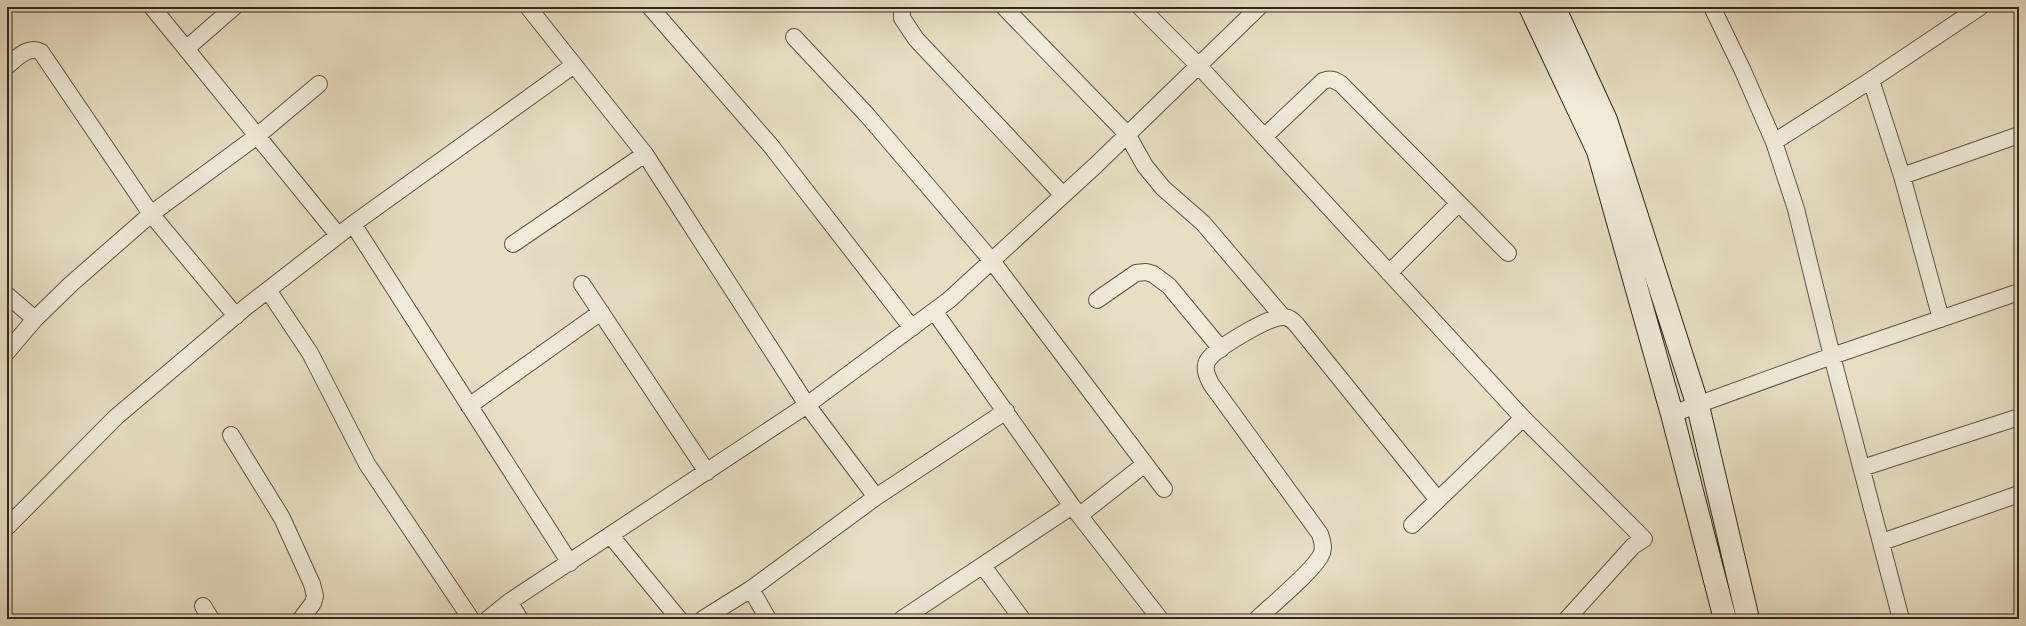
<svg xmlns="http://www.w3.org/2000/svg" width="2026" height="626" font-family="'Old Standard TT',serif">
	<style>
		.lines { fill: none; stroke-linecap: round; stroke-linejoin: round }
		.street-casing { stroke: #5e5547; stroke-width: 18 }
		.secondary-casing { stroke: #30271d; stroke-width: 24 }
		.street { stroke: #f0ead9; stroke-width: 16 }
		.secondary { stroke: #f0ead9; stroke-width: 22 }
	</style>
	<rect width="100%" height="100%" fill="#e8dec4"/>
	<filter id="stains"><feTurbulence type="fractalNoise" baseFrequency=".005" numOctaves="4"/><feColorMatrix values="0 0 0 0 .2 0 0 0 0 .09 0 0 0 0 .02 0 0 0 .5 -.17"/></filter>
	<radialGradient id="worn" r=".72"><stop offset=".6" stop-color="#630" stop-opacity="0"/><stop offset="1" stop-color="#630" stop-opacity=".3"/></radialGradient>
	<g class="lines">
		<defs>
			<path id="street" d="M152,7L338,235
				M528,7L645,154L807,405L876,497L751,589
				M650,7L771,146L912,328
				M902,7V18L916,39L1063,195
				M1004,7L1127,134L1145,166L1163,188L1203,223L1283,317
				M1140,7L1198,65L1523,418L1644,539L1633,546L1567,619
				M1712,7L1743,71L1774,142L1796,209L1832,356L1901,619
				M794,37L867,115L992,261L1164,489
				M186,49L234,7
				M7,66C17,58 28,45 41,52L151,214L236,316
				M1871,80L1902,176L1941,319
				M1264,137L1323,81C1331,78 1335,80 1341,84L1508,253
				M1774,142L1871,80L1980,7
				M1902,176L2019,135
				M353,224L570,563
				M513,244L645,154
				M1389,273L1458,204
				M582,284L707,472
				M268,290L310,353L367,464L471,619
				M7,295L35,319
				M1097,300L1136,273L1146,272L1153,274L1169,286L1221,349
				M934,311L1072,506L1160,619
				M7,352L35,319L71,284L151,214L257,136L319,84
				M469,406L601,312
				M1672,414L1832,356L2019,292
				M231,435L282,518L312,584L315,596L313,603L301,619
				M1862,468L2019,417
				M876,497L1006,411
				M1080,515L1145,464
				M1412,525L1523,418
				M7,527L116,417L246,307L353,224L574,65
				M611,536L679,619
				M1882,542L2019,494
				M983,566L1022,619
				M509,602L520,619
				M203,606L211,619
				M488,619L509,602L807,405L949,300L1096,165L1259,7
				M703,619L751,589L768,619
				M902,619L1072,506
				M1257,619C1272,605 1314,570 1321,555C1325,548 1322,541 1320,534L1211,384C1207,376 1203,368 1208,360C1216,348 1268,317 1283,317C1289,317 1292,320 1296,324L1438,500"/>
			<path id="secondary" d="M1530,7L1598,151L1672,414L1725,619
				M1554,7L1606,120L1698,406L1748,619"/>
		</defs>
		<use href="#street" class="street-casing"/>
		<use href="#secondary" class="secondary-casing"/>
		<use href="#street" class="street"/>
		<use href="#secondary" class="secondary"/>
	</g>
	<rect width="2026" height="626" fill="none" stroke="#e8dec4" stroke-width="24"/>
	<rect x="8" y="8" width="2010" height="610" fill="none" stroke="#30271d" stroke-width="2"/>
	<rect x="12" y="12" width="2002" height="602" fill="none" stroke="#30271d"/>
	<rect width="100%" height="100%" filter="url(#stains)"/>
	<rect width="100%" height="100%" fill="url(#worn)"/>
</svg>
